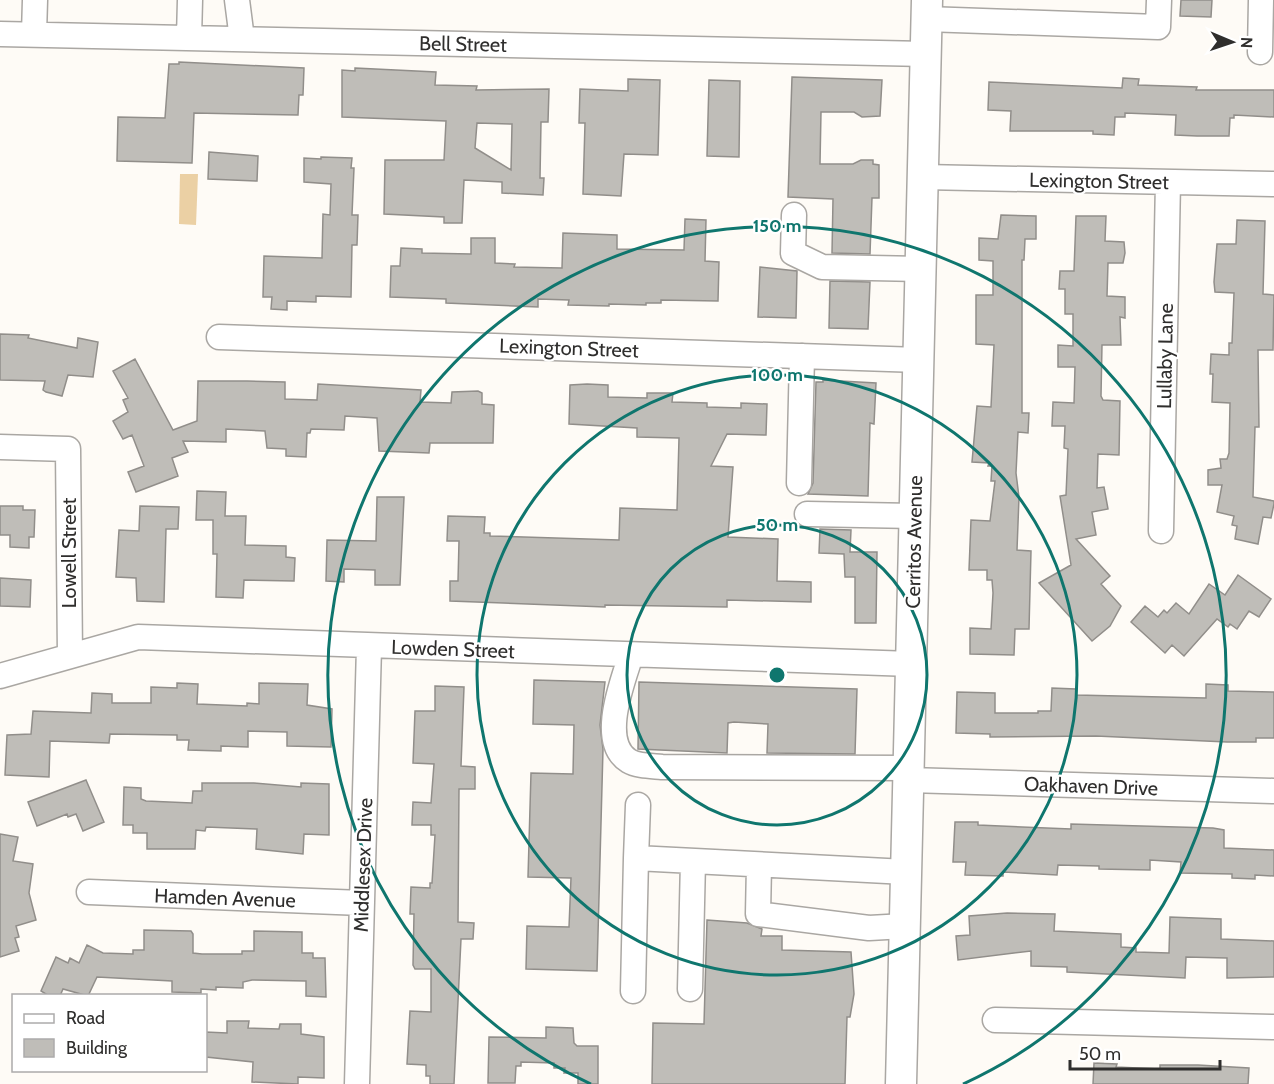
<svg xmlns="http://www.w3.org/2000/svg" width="1274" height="1084" font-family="Cabin,sans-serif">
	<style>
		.green { fill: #ebd0a4 }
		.building { fill: #bfbdb8; stroke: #918e8a; stroke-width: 1.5; fill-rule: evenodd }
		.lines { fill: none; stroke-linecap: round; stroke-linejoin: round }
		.minor-casing { stroke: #aaa7a3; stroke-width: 27 }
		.major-casing { stroke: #aaa7a3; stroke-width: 33 }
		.minor { stroke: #fff; stroke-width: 24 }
		.major { stroke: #fff; stroke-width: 30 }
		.ring { fill: none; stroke: #0f766e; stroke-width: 3 }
		.labels { text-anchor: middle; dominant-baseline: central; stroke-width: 4.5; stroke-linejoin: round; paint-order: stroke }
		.street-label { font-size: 20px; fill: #2f2e2d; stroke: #fff }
		.centre { fill: #0f766e; stroke: #fff; stroke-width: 3 }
		.ring-label { font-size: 18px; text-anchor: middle; font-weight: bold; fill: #0f766e; stroke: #fff; stroke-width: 4.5; stroke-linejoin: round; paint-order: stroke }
	</style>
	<rect width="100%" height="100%" fill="#fefbf6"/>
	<path class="green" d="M180,174H198L196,225L179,224Z"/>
	<path class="building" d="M1181,0H1212L1211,17L1180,16Z
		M179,62L304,68L303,95H299L298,115L194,113L192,163L117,161L118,117L165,118L169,64H179Z
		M355,68L436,72L435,85L477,86L476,90L549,89L548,122H541L540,178H544L543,195L502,193V182L464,180L462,223H444V217L384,214L385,160H444L446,121L342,117V70L355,71ZM477,123L512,124L511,170L475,148Z
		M792,77L882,80L880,116L862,117L854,112H821L820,164H853L861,160H873V164L879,165V198H872L870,254L832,253L833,199L788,197Z
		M1123,78L1139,79L1138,85L1197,87L1196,90H1274V117L1234,115V118H1230L1229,136H1197L1175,135L1176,115L1125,113V117H1115L1114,135L1093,134V131H1010L1011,111L988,110L989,82L1122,88Z
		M628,79L660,80L658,155L624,154L621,196L583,194L585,123H579L580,89L628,91Z
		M709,80L740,81L739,157L707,156Z
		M209,152L258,156L257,181L208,179Z
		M321,157L352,158L351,168H354L352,215H358L357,245H352L351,297L316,296V302L287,301V310L271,309L272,297H263L264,256L322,258L323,214L330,215L331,184L304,182V158L321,159Z
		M1001,215L1036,216V239H1025L1024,260H1022V413H1029L1028,433L1018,432L1016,473L1019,497L1017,550L1031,551L1029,629H1015L1014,655L970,654V628L991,629L993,593L992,580H987V570H969L971,520L990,521L995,481H991L992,466H988L989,463L972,462L977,406L991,407L994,345L976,344V295H993V261L979,260V238L998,239Z
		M1076,216H1106L1105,241L1124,242L1125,253L1123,263H1108L1107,296L1125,297V318L1120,317L1121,345H1102L1101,396L1103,400L1120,401L1119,455L1098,454L1097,488L1104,487L1108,509L1092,512L1096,535L1076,539L1110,576L1101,584L1121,606L1110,626L1092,641L1039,583L1071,565L1060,496L1066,495L1068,449L1064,448L1065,426H1052L1053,402L1074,403L1075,367H1058V345L1073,346V314H1065V289H1059L1060,271H1074Z
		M685,219L706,220L705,261L719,262L718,301L661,300V303H646V305L609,304V306L568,305L569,300L538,299V307L446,303V299L390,297L391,266H400L401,248L422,249V253L471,254V238H495V263L515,264L514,267L562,268L563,233L617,235V249L684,250Z
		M1237,220L1265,221L1263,294L1274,295L1273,350H1258L1259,427H1255L1253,497L1274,501V504L1271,518L1263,517L1258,544L1235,539L1237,526L1232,525L1234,516L1217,512L1222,485H1208V470L1221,468L1220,459H1227L1229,453L1230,403L1212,402L1213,374H1210L1211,354L1229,355V343H1232L1234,293L1215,292L1214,282L1217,244H1236Z
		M760,267L797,271L796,318L758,317Z
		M830,281L870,282L868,329L829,328Z
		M0,334L29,335L28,338L77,348L78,338L98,342L93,377L68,375L62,396L46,392L43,390L45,381L0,380Z
		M135,359L173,430L197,421L198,381H247L285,382V399L317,400L318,384L421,390L420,402L451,403L452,392L478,391L482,393V404L494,405L493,443H430L429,453L379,451L377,418L345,416L344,430L311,429L310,433H307L306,457L286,456V449L267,448L265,431L226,429V442L183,441L188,452L172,458L178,476L136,492L128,472L144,466L132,435L123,439L113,421L128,412L123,400L128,398L113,371Z
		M823,380L876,383L874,424L870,423L868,496L808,494L813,483L816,382H823Z
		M587,384L608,385V397L647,398V393H673L672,402L707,403V407L741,408V403L767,404L766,435L727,434L711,466L733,467L728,537L778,539L777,581L811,582V602L727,600V607L605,605V607L450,601V581H458L459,541H447L448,516L485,517L484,533H490V536L619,540L620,508L677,510L679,438L637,437V428L569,424L570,385Z
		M197,491L226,492L225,516H246L245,545L286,546V557L295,558L294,581L244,580L243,598L216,597L217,554H213V520H196Z
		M377,497H404L400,585H375V570L344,569V582L326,581L327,540L376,541Z
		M0,506H23V510H35L34,537H29V548L10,547V535H0Z
		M140,506L179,507L178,529H166L164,602L137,601L136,578L116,577L119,530L139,531Z
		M820,529L851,530L850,552H877L876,623H855V577H845L844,554L819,553Z
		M1238,575L1271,599L1259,617L1249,611L1237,629L1230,624L1228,627L1217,619L1184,656L1172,645L1165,653L1131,622L1145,606L1158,617L1164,610L1167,613L1176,603L1189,614L1209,584L1225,595Z
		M0,578L31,580L30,607L0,606Z
		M534,680L605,682L600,725L603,749L597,971L526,969L527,926L569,927L571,878L528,877L531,773L573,774L574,725L533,724Z
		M639,682L857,689L855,754L767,753L768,724L734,722L728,723L727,753L638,749Z
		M177,683L198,684L197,704L247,706V703L259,704V683L308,684L307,705L332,709L331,747L287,746V732L248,731V747L221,746V751L188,750L189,740H177V735L110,734L109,743L50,741L49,777L5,775L7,735L31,734L33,711L91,713L92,693L112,694V703H151V687L177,688Z
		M1206,684L1228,685V691L1274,692V738H1256V742H1227L1096,736L990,737V734L956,733L957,692L995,693V713H1038V711H1051L1052,688L1076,689V695L1206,698Z
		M435,686L464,687L461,766L475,767V789H459L458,922L474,923L473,939H461L454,1084H430V1076H426V1065L407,1064L410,1011L431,1012V969H415L413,965L414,914H410L411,887L430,888V883H432L435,835H431V825H412L413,802L431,803L434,764L413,763L415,711H435Z
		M86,780L104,822L83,831L76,814L68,817L67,814L37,826L28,802Z
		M202,783H254L301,787V783L329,784V835L304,834L303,854L256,849L257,829L206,827L205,831L196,830L195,849H147V833H133V825H123L124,787L141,788V799L146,801L192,803L193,791H202Z
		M955,822H978V825L1071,829V824L1213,828L1224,830V848L1274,850V876L1255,875V879L1232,878V874L1180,873L1181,862L1150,860V870L1099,869V866L1058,865L1057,875L1003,872V876L965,875L966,862H953Z
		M0,834L18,837L13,861L33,864L29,893L36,920L16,926L19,937L15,938L19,951L0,957Z
		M1007,913L1055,914L1054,931L1121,934V947L1136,948V952L1169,953L1170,917L1221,919V939L1274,941V977L1227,978V958L1186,957L1185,978L1067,972V967L1031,966V951L958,960L956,936L970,935L969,916Z
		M707,920L747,923L762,929L761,936H782V950L851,952L854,994L850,1017H847L845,1084H652L653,1023L704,1024Z
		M144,930L191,931L193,934V953L202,954H242V951H254V931L302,932V953H313V958H325L326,997L306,996V981L252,980L243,982V988L216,987V990L201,989V993L172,992V981L97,977L88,996L63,989L60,996H49L41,991L56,957L68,963L70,958L79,963L87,945L103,953L133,954V950H144Z
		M227,1021H249L248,1028L279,1029L280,1024H301V1034L324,1037V1078L298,1077V1084L252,1082L253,1062L206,1057V1032L227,1033Z
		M546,1027L573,1028L574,1043L577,1046H598V1084H578V1073H564L565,1068H554V1063L521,1062V1066H516L515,1083H488L489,1037L546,1038Z
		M1094,1063L1117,1064L1116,1067L1160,1069V1065H1198L1249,1068L1248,1084H1093Z"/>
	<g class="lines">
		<defs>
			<path id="minor" d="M237,0L242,39
				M926,19L1158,27L1159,0
				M0,34L926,54
				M34,34L35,0
				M189,38L190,0
				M1260,52L1261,0
				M923,177L1274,184
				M794,215L793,253L822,267L921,269
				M219,337L919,360
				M0,447L68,449L70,656
				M799,483L802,356
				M807,514L915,516
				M1161,531L1168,182
				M631,655C623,681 598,742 629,761C637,766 652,766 662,767L909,768
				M0,676L138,637L911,664
				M909,780L1274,791
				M638,805L636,858L906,872
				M759,865L758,914L869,928L905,926
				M89,892L362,903
				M690,989L693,861
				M633,991L636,858
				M995,1020L1274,1027
				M357,1084L369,647"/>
			<path id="major" d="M901,1084L927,0"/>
		</defs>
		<use href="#minor" class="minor-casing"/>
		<use href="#major" class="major-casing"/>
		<use href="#minor" class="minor"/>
		<use href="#major" class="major"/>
	</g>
	<g class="ring">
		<circle cx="777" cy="675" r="150"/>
		<circle cx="777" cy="675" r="300"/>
		<path d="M591 1084A449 449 0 1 1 963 1084"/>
	</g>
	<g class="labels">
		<g class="street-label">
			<text transform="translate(463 44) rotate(1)">Bell Street</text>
			<text transform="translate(1099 181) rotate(1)">Lexington Street</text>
			<text transform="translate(569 348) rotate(2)">Lexington Street</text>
			<text transform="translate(1165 356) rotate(-89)">Lullaby Lane</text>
			<text transform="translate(914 542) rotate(-89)">Cerritos Avenue</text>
			<text transform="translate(69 553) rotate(-90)">Lowell Street</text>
			<text transform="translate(453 649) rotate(2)">Lowden Street</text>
			<text transform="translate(1091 786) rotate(2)">Oakhaven Drive</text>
			<text transform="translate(363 865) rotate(-88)">Middlesex Drive</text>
			<text transform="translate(225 898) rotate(2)">Hamden Avenue</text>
		</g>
	</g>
	<circle cx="777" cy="675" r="9" class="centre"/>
	<g class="ring-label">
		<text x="777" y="232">150 m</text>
		<text x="777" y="381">100 m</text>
		<text x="777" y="531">50 m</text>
	</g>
	<rect x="12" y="994" width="195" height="78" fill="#ffffff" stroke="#acabab" stroke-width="1.5"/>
	<rect x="24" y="1014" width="30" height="9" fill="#ffffff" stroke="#acabab" stroke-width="1.5"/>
	<text x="66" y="1024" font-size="18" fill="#2f2e2d">Road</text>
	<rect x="24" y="1039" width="30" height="18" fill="#bfbdb8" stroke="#acabab" stroke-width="1.5"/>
	<text x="66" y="1054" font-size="18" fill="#2f2e2d">Building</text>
	<g transform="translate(1232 42) rotate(92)" stroke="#ffffff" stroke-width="4.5" paint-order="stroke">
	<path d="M0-4.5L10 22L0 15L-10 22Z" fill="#2f2e2d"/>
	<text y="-9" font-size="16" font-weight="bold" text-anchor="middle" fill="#2f2e2d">N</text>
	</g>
	<path d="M1070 1060v9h150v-9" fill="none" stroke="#2f2e2d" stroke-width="3"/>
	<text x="1079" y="1060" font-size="18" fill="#2f2e2d" stroke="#ffffff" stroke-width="4.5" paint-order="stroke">50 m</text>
</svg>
